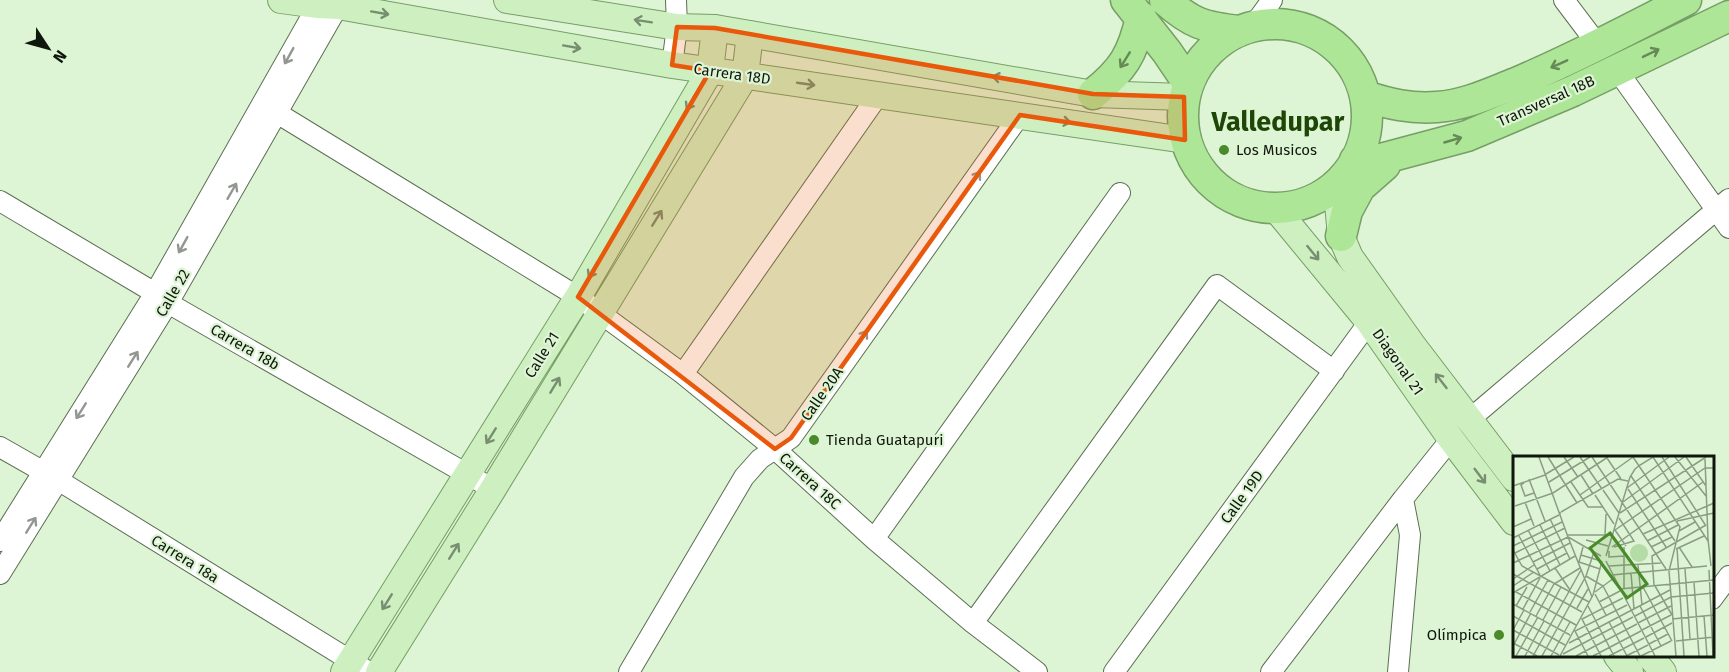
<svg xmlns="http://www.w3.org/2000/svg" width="1729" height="672" font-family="'Fira Sans',sans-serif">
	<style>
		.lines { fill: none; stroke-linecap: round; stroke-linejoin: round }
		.minor-casing { stroke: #5b6f53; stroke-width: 22 }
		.major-casing { stroke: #769e66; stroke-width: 28 }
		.highway-casing { stroke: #769e66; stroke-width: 33 }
		.minor { stroke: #fff; stroke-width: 20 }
		.major { stroke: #cef0c1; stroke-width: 26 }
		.highway { stroke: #ade697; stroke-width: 30 }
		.oneway { stroke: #788e70 }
		.oneway2 { stroke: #668958 }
		.oneway3 { stroke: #939792 }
		.marked { fill: #e8590c; fill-opacity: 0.2; stroke: #e8590c; stroke-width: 4.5; stroke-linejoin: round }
		.poi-dot { fill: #4a8a2b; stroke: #def5d5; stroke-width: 2 }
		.labels { text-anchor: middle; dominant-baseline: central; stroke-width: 4.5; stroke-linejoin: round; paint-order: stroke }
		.street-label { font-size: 15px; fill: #0f170c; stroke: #def5d5 }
		.poi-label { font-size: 15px; fill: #0f170c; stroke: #def5d5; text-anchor: start }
		.town-label { font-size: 27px; font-weight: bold; fill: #1e4607; stroke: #def5d5 }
		.inset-road { fill: none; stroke: #8b9c85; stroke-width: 1.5 }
		.view { fill: #4a8a2b; fill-opacity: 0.15; stroke: #4a8a2b; stroke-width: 3 }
		.inset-edge { fill: none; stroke: #0f170c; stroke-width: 3 }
	</style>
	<rect width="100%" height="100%" fill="#def5d5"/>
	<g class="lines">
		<defs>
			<path id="minor" d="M1564,0L1598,45
				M1253,26L1272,0
				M672,65L677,27L676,0
				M1617,70L1729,228
				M277,113L578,297L683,374L775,449L874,539L973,623L1037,672
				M0,201L155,293L168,303L493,489
				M683,374L879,94
				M1470,419L1729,199
				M0,447L58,480L369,672
				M874,539L1120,193
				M0,541L155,293L318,5
				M0,574L168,303L338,6
				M1712,599L1729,576
				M973,623L1217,285L1334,371
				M629,672L744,477L760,459L791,438L1020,115
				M1114,672L1369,322
				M1271,672L1403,499L1451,439
				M1398,672L1410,535L1403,499"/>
			<path id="major" d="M281,0L318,5L338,6L672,65L1185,140
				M507,0L677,27L715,28L1093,94L1184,97
				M1343,178L1338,204L1341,236L1350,257L1414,347L1514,478
				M1275,208L1369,322L1451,439L1514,522
				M1617,656L1630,672
				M1650,656L1663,672
				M344,672L578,297L710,71L715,28
				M379,672L493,489L745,76L750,34"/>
			<path id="highway" d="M1126,0L1167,52L1188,83
				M1165,0C1192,24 1204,27 1239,31
				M1183 116a92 92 0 1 1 184 0a92 92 0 1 1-184 0Z
				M1093,94C1123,70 1133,54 1141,17
				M1365,96C1389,104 1411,109 1437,107C1466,105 1490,93 1516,83C1574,58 1630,29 1686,0
				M1355,160L1381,159L1467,136L1573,91L1729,16
				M1341,236L1347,211L1360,187L1385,165"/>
		</defs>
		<use href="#minor" class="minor-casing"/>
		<use href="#major" class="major-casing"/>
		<use href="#highway" class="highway-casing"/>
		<use href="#minor" class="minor"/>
		<use href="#major" class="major"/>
		<use href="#highway" class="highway"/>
	</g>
	<defs><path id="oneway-shaft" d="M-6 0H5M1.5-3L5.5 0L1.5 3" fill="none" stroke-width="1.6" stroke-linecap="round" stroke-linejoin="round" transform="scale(1.5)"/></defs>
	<g class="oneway">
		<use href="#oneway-shaft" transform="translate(380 13) rotate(10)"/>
		<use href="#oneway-shaft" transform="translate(643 21) rotate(-171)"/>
		<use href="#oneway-shaft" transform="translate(572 47) rotate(10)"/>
		<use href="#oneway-shaft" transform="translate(1001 78) rotate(-170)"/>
		<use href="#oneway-shaft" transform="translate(806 84) rotate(8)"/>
		<use href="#oneway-shaft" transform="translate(691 102) rotate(120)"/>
		<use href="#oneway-shaft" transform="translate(1062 121) rotate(9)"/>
		<use href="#oneway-shaft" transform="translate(657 218) rotate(-58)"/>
		<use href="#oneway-shaft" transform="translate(1313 253) rotate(51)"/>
		<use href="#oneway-shaft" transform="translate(593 270) rotate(120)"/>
		<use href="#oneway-shaft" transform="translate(1441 381) rotate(-128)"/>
		<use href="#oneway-shaft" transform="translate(555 385) rotate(-59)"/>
		<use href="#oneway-shaft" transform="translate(491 436) rotate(122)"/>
		<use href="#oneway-shaft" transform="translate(1480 476) rotate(53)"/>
		<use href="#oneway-shaft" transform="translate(454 551) rotate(-58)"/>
		<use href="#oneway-shaft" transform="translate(387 602) rotate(122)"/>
	</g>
	<g class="oneway2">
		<use href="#oneway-shaft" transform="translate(1651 53) rotate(-26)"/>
		<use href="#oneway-shaft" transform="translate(1125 60) rotate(122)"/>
		<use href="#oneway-shaft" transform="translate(1559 64) rotate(156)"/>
		<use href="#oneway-shaft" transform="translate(1453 140) rotate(-16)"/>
	</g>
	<g class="oneway3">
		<use href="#oneway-shaft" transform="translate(289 56) rotate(119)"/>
		<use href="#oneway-shaft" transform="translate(975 179) rotate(-55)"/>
		<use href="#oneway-shaft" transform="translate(232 191) rotate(-60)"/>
		<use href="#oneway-shaft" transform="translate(183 245) rotate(119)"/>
		<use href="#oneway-shaft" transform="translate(862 338) rotate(-55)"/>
		<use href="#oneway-shaft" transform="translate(133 359) rotate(-58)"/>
		<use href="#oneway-shaft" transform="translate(81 411) rotate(122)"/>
		<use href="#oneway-shaft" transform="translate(31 525) rotate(-58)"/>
	</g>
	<path class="marked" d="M677,27L715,28L1093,94L1184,97L1185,140L1020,115L791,438L775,449L578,297L710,71L672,65Z"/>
	<g class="poi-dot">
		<circle cx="1224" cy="150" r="6"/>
		<circle cx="814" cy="440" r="6"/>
		<circle cx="1499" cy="635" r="6"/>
	</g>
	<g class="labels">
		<g class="street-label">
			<text transform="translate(732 74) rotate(8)">Carrera 18D</text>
			<text transform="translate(1546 101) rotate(-24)">Transversal 18B</text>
			<text transform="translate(173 293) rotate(-60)">Calle 22</text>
			<text transform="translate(245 347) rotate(30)">Carrera 18b</text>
			<text transform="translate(542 355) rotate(-58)">Calle 21</text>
			<text transform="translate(1398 362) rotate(55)">Diagonal 21</text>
			<text transform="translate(822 394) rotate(-55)">Calle 20A</text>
			<text transform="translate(810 481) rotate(42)">Carrera 18C</text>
			<text transform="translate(1242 497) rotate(-54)">Calle 19D</text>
			<text transform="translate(185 559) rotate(32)">Carrera 18a</text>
		</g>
		<g class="poi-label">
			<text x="1236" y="150">Los Musicos</text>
			<text x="826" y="440">Tienda Guatapuri</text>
			<text x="1487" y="635" text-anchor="end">Olímpica</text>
		</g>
		<g class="town-label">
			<text x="1278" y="122">Valledupar</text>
		</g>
	</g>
	<g transform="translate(1513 456)">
		<rect width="201" height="201" fill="#def5d5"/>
		<path d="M117 97a9 9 0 1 1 18 0a9 9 0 1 1-18 0Z" fill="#b5dca6"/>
		<path class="inset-road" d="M26,1L47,59V56M35,1L64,47M51,1L65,21M67,1L89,33M79,1L153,113M120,1L167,71L156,115L163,200M149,1L193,70M162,1L193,40M173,1L193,30L195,83M94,2L108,23M192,3L193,29M33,18L61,1M68,19L80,38M118,20L162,85M16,23L32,65M36,26L77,1M58,26L75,51H90M11,27L8,29L12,40L21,37M0,30L32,19M114,32L156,1M115,33L153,91M90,34L106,57M67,39L120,1M82,39L101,68M12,46L21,70M110,46L171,1M2,50L40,37L95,1M48,56L105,23L115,25M107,57L193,1M47,59L55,81L88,100M37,63L57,103M164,65L201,57M27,69L47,109M0,71L18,63M15,74L37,115M102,74L192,12H201M102,74L113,90M166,75L182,66M130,78L201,47M54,79H98M92,79L93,58M6,80L27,119M0,82L46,59M195,83L198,110M73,84L95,90M134,85L165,69M0,90L49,66M70,91L66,106L87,113M99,91L190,26M101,91L121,85L106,62M138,91L159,81M166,91L179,111M164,92L171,200M163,93L191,80M0,94L9,110L76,146M96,95V101L111,100M2,97L52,72M68,99L88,105M93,100L117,21L122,13L127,9L140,1L195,85M93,105L142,200M20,106L57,87M0,107L55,81L79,141M125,109L129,149M96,110L148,107M42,112L57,134M24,113L54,97M172,113L177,183M196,114L200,200M118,117L121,153M0,118L69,156M99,119L194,110M73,120L90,130L127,200M0,123L21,109M181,126L186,200M141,129L139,100L193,69M0,130L21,116M142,130L159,159M130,131L159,185M111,132V91M107,133L201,124M3,136L63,169M82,136L101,122M0,137L62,100M82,138L93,159M86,146L107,135M0,148L57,179M3,150L14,131M75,150L101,200M127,150L148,190M64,152L75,133M10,153L27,122M17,156L35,124M0,160L52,189M23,160L41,128L67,112M122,160L158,141L201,137M191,160L194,200M159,163L201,159M30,164L48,131M96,166L114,200M125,167L158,150M0,174L46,199M0,174L11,154M129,174L158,159M133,181L159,167M163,185L201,181M56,187L157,134M2,188L24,200M136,188L155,178M0,190L18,157M50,198L120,161M3,200L25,161M12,200L31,165M20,200L68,114M29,200L73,120L81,96M38,200L57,166M47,200L80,139L89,105M63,200L124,168M75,200L62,175L114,149M80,200L128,175M88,200L69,163L110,142M96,200L131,182M113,200L135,189M128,200L158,185"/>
		<path class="view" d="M97,77L134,128L114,142L77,92Z"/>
		<rect width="201" height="201" class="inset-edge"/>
	</g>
	<g transform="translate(48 48) rotate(126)" stroke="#def5d5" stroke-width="4.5" paint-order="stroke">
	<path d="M0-4.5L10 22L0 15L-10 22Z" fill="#0f170c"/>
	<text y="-9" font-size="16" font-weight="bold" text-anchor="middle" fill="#0f170c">N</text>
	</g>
</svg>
